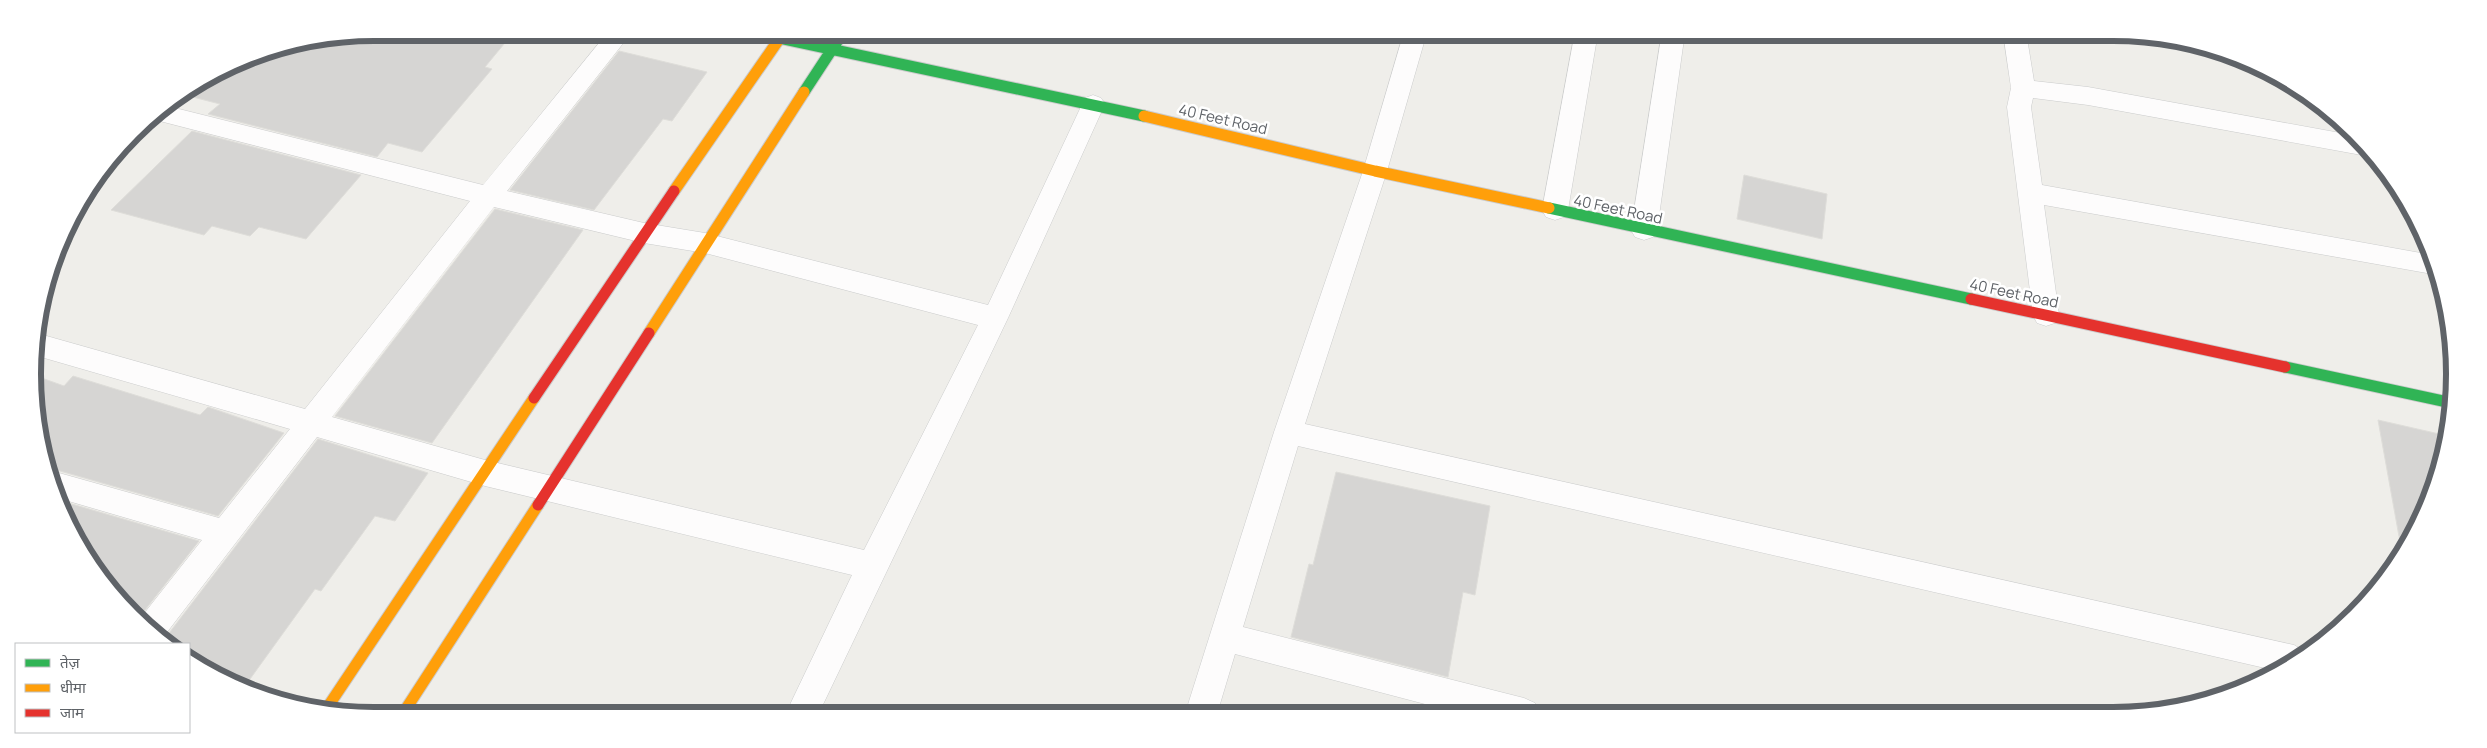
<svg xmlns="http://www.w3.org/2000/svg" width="2487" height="748" font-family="Manrope,'Noto Sans Devanagari',sans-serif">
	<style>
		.building { fill: #d6d5d3; stroke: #deddd9 }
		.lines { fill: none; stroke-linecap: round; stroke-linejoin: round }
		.street-casing { stroke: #cbcccc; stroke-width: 1 }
		.fast-casing { stroke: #cacacb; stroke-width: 13 }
		.slow-casing { stroke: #cacacb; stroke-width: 13 }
		.jam-casing { stroke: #cacacb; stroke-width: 13 }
		.street { fill: #fdfcfc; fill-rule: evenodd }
		.fast { stroke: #30b455; stroke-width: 11 }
		.slow { stroke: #ff9f0a; stroke-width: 11 }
		.jam { stroke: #e5322d; stroke-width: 11 }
		.labels { text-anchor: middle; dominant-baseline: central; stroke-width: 5; stroke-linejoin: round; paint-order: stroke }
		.street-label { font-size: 15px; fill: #5f6368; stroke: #fff }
		.rim { fill: none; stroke: #5f6368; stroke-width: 6 }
	</style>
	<rect width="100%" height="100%" fill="#efeeea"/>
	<path class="building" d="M374,32H514L485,67L492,69L422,152L388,143L377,157L208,114L220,104L185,95L244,58L308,39Z
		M619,51L707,72L672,121L663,119L594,210L510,190Z
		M192,131L361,175L306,239L259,227L250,236L212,226L204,235L111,210Z
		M1744,175L1827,194L1822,239L1737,219Z
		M495,209L583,230L432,443L335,416Z
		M36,376L64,386L73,376L200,415L208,407L284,433L218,516L53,469L47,471L44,463Z
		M2378,420L2448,436L2409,544L2402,553Z
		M318,439L428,473L395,521L375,516L321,591L315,589L245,686L203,670L189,659V644H168L163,641Z
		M1336,472L1490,506L1475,595L1463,592L1448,677L1291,637L1309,564L1313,565Z
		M58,500L199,541L138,619L103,582L68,525Z"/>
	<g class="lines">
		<defs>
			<path id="street" d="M608,32H632L507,191L644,223L705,233L988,305L1085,98L1093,95L1101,98L1105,104L1008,318L818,715H785L852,575L485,486L317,437L161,640L139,620L202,540L58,498L48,473L52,471L219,518L290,429L34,355L36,333L305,409L470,201L148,118L167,106L483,185ZM494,207L644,243L705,253L978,325L864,550L485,460L332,417Z
				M1404,32H1427L1387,171L1305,424L2294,645L2306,652L2278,671L1298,446L1243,627L1524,698L1535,703L1540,714H1463L1235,654L1217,714H1185L1274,432L1363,171Z
				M1575,32H1598L1568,210L1564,217L1555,220L1546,217L1542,210Z
				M1662,32H1685L1657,230L1653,237L1644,240L1635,237L1631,230Z
				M2003,32H2026L2034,81L2088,87L2357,136L2372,154L2367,156L2088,105L2033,98L2031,107L2042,185L2432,255L2438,275L2044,205L2059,315L2055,323L2046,326L2037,323L2033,315L2007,107L2011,88Z"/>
			<path id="fast" d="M751,32L1144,116
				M804,92L842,34
				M1549,208L1971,299
				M2285,367L2452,403"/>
			<path id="slow" d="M1144,116L1375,171L1549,208
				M674,191L784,32
				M649,333L804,92
				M325,711L534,398
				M402,715L538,505"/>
			<path id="jam" d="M1971,299L2285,367
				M534,398L674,191
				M538,505L649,333"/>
		</defs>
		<use href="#street" class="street-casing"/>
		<use href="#fast" class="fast-casing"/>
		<use href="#slow" class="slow-casing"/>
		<use href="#jam" class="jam-casing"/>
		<use href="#street" class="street"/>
		<use href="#fast" class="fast"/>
		<use href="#slow" class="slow"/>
		<use href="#jam" class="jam"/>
	</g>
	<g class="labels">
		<g class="street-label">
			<text transform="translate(1223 119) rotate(13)">40 Feet Road</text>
			<text transform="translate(1618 209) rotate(12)">40 Feet Road</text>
			<text transform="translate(2014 293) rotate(12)">40 Feet Road</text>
		</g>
	</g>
	<path d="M0 0H2487V748H0ZM374 41H2113A333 333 0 0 1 2446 374V374A333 333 0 0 1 2113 707H374A333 333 0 0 1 41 374V374A333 333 0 0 1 374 41Z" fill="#fff" fill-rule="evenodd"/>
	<path class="rim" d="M374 41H2113A333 333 0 0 1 2446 374V374A333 333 0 0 1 2113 707H374A333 333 0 0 1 41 374V374A333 333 0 0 1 374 41Z"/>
	<rect x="15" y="643" width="175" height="90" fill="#ffffff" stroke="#bfc1c3"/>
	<rect x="25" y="659" width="25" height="8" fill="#30b455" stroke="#bfc1c3"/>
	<text x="60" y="668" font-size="15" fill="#5f6368">तेज़</text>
	<rect x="25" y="684" width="25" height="8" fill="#ff9f0a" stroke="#bfc1c3"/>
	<text x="60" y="693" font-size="15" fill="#5f6368">धीमा</text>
	<rect x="25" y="709" width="25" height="8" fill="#e5322d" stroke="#bfc1c3"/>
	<text x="60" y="718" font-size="15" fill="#5f6368">जाम</text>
</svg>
